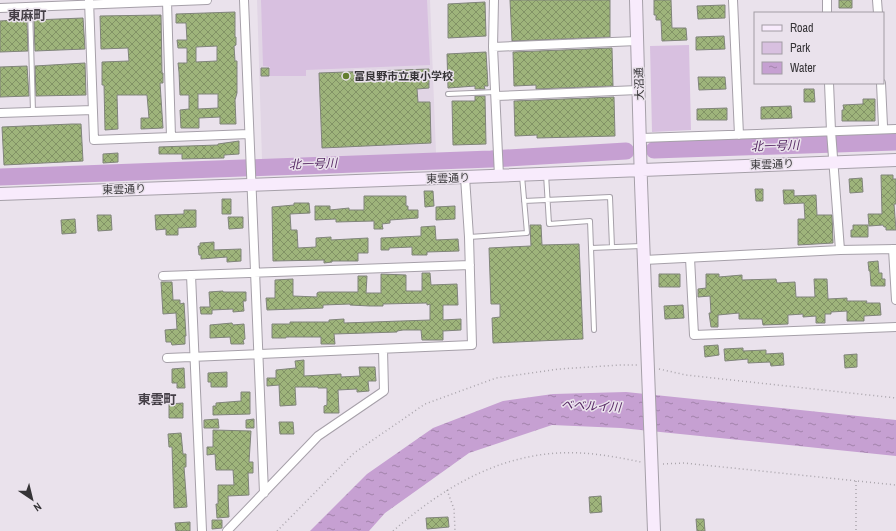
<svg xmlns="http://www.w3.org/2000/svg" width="896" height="531" font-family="'Archivo Narrow','Noto Sans JP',sans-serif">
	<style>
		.built { fill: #e1d5e5 }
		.green { fill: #d8c0e0 }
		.water { fill: url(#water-ripples) }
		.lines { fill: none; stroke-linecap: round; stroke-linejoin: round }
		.river { stroke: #c6a0d2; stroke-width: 17 }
		.building { fill: url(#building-cross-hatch); stroke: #80847a; fill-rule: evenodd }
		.lane-casing { stroke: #a6a0a9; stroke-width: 6 }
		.street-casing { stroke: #a6a0a9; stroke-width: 10 }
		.secondary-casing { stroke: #a6a0a9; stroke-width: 14 }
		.path { stroke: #aaa5ac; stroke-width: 1.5; stroke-dasharray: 1 3; stroke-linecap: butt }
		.lane { stroke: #fff; stroke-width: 4 }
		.street { stroke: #fff; stroke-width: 8 }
		.secondary { stroke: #f8ebfc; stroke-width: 12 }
		.poi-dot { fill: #647e31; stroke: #eae2ec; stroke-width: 1.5 }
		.labels { text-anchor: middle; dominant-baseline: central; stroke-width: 3; stroke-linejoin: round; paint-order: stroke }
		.poi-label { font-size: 11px; font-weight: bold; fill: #363437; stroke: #eae2ec; text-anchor: start }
		.street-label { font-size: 11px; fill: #363437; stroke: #eae2ec }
		.water-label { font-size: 12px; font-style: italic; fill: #552763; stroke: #eae2ec }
		.quarter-label { font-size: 13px; font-weight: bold; fill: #453f47; stroke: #eae2ec }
	</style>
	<defs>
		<pattern id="water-ripples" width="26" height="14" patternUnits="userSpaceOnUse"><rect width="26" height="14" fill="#c6a0d2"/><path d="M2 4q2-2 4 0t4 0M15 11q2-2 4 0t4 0" fill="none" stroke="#a283ab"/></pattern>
		<pattern id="building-cross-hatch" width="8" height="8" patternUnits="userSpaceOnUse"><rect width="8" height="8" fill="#9eb47b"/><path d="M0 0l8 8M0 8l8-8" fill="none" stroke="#829366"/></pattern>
	</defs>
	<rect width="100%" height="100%" fill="#eae2ec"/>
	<path class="built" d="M257,0H430L436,153L262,160Z"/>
	<path class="green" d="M261,0H427L430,65L306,70V76H270V67L263,66Z
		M689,45L691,130L652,132L650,46Z"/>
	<path class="water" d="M626,392L896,420V456L621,428L552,425L469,453L385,513L369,531H310L367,474L433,428L503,401L553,394Z"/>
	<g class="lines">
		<path class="river" d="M654,150L896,142
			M0,177L491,159L626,151"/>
	</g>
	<path class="building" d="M510,0H610V37L512,41Z
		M654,0H671L672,28H686L687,40L662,41L661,20H656V15H654Z
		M839,0H852V8H839Z
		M485,2L486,36L448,38V4Z
		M725,5V18L698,19L697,6Z
		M235,12V37H236V45L234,46L235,61H237V93L235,100L236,124H220V117L199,118V128H181L180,110L189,109V95H180L179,72L178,63H187V48H178L177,40H187L186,23H176V14ZM217,46V61L196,62V47ZM198,94H218V108L198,109Z
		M161,15L162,73H163V83H160L163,128L141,129V118H149L147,95H117L118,129L105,130L104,85H102V62L129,61L128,48L101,49L100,16Z
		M83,18L85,49L35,51L34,20Z
		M26,19L27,21L28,51L0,52V21Z
		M724,36L725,49L696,50V37Z
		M612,48L613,86L536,89V85L514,86L513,52Z
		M486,52L488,86H484L485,89H475V86L448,88L447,54Z
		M85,63L86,95L36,96L35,66Z
		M27,66L29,96L0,97V67Z
		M261,68H269V76H261Z
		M429,69V88L417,89L418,102H430L431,143L322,148L319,73Z
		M698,77H725L726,89L699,90Z
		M804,89H814L815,102H804Z
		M475,96H485L486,144L453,145L452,101H475Z
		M614,97L615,136L537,138V135L515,136L514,101Z
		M863,99H875V121H842V110H844L843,105L863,104Z
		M791,106L792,118L761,119V107Z
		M727,108V120H697V109Z
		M72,124H81L83,161L4,165L2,127Z
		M239,141V154L224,155V158L182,159V154H159V147L218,145V144Z
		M118,153V162L103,163V154Z
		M881,175H893V179H896V204H894L896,230H886V227H884L883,225L869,226L868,214H882Z
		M862,178L863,192L850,193L849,179Z
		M755,189H763V201H756Z
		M783,190H794V196L816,195L817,215H832L833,243L798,245V219H805L804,203L784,204Z
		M424,191H433L434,206L425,207Z
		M364,196H406V206H408V210H418V218L390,220V223L382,224L383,229H374V221L336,222V219L315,220V206H330V210L349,208V210H364Z
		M222,199H231V214H222Z
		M294,203H309L310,213L290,214L291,230H297L298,248L316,247V238L331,237V240L368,238V253H358V261H332V262L324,263V260L273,261L272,207L294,205Z
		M455,206V219L436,220V207Z
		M184,210H196V227L178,228V235H166V229L156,230L155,215L184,214Z
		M97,215H111L112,230L98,231Z
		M228,217H243V228L229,229Z
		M75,219L76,233L62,234L61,220Z
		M530,225H541L542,245L579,244L583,339L493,343L492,318L500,317V304H491L489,248L531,246Z
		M853,225H868V237H851V230H853Z
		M435,226L436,240L458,239L459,251L427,252V255H412V247L389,248V250H381V238L421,236V227Z
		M214,242V250L241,249V261L227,262V257L201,259V255H199L198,246H200V243Z
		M878,261L879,273H882V279H885V286H871L870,271H869L868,262Z
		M422,273H430L431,285L457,284L458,305H443V320L461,319V330L443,331V340H422L421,330H403L397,331V332L334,334L335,344H321V337H286V338H272V324H290V322H329V320L344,319V323L430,320V304L427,305V303L383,304V306H370L350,305V304L323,305V308L267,310L266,298H275V280L293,279V296L317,297V293L319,292H358V276H367L366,293H381V274L406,275V291H422Z
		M659,274H680V287H659Z
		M706,274H719V277L742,275V280L776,279L777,283L795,282L796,297H815L814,279H827L828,299L847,298V301H867L866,303H880L881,315L864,316V321H847V311L831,312V314H825V323H816V316L803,317V314L788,315V324L763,325L762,319H739V313L718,315V327H711L709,313H711L710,296L698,297V289L706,288Z
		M161,282H172L173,300H180V304L184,303L186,336H185V344L172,345L171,342H166L165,330L177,329L176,313L163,314Z
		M223,291V292H246V301H243L244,311L233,312V309L212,310V314H201L200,307H210L209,292Z
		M683,305L684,318L665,319L664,306Z
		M232,323L233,325L244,324L245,339L243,340L244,344H231L230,337L210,338V325Z
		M718,345L719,355L705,357L704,346Z
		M743,348V351L766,350V354L783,353L784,365L771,366L770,362L748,363V359L725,361L724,349Z
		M857,354V367L845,368L844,355Z
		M304,360V376L341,374V377L360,376L359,367H375L376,381H368L369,391L357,392V389L338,390L339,413H324V406L327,405V388H318V387H295L296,405L280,406L279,385L267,386V378H276V370L296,368L295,361Z
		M184,368L185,388H177V383H172V369Z
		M227,372V387H211V382H208V373Z
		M241,392H250V414L213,415V406H216V403L241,401Z
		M183,403V418H169V404Z
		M218,419L219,428H204V420Z
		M254,419V428H246V420Z
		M279,422H293L294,434H280Z
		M213,430L251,431L249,462H253V473H248L249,495L228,496L229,517L217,518L216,504H218V485H234L233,470H216L215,454L207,455V447H213Z
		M181,433L183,454H186V467H184L187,507L174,508L172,447H169L168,434Z
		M601,496L602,512L590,513L589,497Z
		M448,517L449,527L427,529L426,518Z
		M696,519H704L705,531H697Z
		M212,520H222V528L212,529Z
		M190,522V531H176L175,523Z"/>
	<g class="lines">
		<defs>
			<path id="lane" d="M30,7L33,112
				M448,94L496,92
				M546,174L549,224L590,221L591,248L641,246
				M524,201L610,197L612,247
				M469,237L527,233L522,176
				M591,248L594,330"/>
			<path id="street" d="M89,0L94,140L249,134
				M244,0L264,493
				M494,0L493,47L499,176
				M733,0L739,135
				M827,0V13
				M877,0L878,13
				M167,1L171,137
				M0,8L207,0
				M493,47L637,41
				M829,83L831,131L840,250L896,249
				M881,83L883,126
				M496,96L638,90
				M0,113L93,110
				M641,138L896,129
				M893,249L896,300
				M690,258L694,335L896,327
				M644,260L840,250
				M191,275L202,531
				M163,276L470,265
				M167,358L472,345L469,237L465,177
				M227,531L318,436L384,391L383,349"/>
			<path id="secondary" d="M636,0L641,183L654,531
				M0,194L465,177L896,160"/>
		</defs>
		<use href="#lane" class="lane-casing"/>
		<use href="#street" class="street-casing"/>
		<use href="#secondary" class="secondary-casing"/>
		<path class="path" d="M659,369L686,375L896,398
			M663,464L684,463L896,485
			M856,481V531
			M447,490L454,509L455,531
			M277,531L354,453L425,404L496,378L559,369L621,365H638
			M393,531C447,484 508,449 581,453C601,454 621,458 641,462"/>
		<use href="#lane" class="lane"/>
		<use href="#street" class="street"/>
		<use href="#secondary" class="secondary"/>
	</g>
	<circle class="poi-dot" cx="346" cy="76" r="4"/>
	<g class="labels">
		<g class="poi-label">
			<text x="354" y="76">富良野市立東小学校</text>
		</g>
		<g class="street-label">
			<text transform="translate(639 84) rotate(-92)">大沼通</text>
			<text transform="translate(772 164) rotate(-2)">東雲通り</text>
			<text transform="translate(448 178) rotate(-2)">東雲通り</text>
			<text transform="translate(124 189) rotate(-2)">東雲通り</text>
		</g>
		<g class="water-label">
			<text transform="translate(775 146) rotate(-2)">北一号川</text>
			<text transform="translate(313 164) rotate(-2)">北一号川</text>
			<text transform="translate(591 406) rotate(3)">ベベルイ川</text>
		</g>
		<g class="quarter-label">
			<text x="27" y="15">東麻町</text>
			<text x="157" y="399">東雲町</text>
		</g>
	</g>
	<rect x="754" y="12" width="130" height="72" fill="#eae2ec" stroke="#a29ca4"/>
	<rect x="762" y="25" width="20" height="6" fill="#f8ebfc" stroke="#a29ca4"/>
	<text x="790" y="32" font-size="12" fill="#363437">Road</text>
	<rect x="762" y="42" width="20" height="12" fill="#d8c0e0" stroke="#a29ca4"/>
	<text x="790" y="52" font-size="12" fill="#363437">Park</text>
	<rect x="762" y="62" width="20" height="12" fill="url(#water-ripples)" stroke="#a29ca4"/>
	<text x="790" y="72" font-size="12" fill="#363437">Water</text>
	<g transform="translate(32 499) rotate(145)" stroke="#eae2ec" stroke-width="3" paint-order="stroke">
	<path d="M0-3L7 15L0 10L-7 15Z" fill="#363437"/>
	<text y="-6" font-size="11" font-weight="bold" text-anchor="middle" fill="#363437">N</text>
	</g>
</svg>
